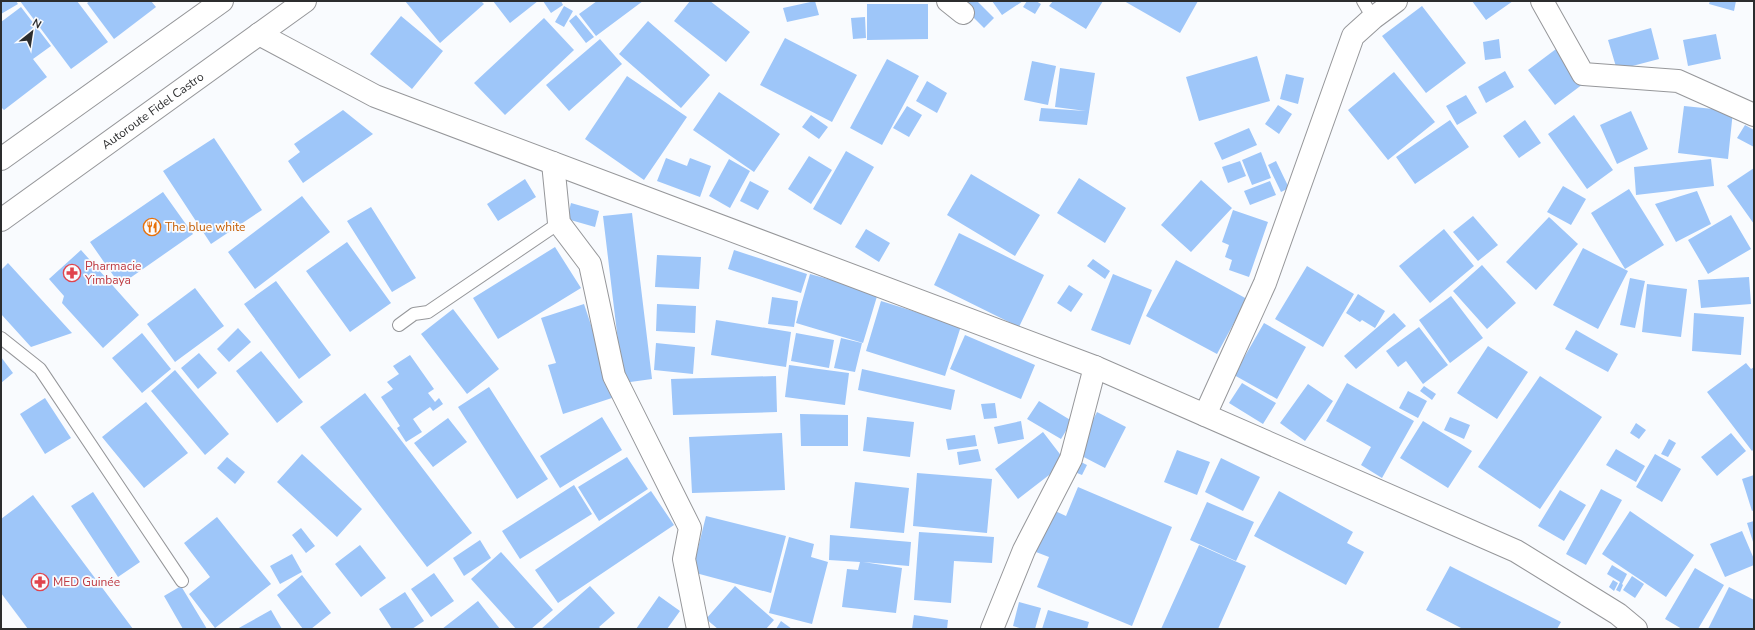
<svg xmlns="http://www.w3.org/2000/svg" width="1755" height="630" font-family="'Nunito Sans',sans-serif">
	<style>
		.building { fill: #9ec6f9 }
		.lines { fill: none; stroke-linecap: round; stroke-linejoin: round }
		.lane-casing { stroke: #96979a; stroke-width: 14 }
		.street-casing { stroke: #96979a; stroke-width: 24 }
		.secondary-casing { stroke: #96979a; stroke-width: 24 }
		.highway-casing { stroke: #96979a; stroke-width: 24 }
		.lane { stroke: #fff; stroke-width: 12 }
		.street { stroke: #fff; stroke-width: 22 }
		.secondary { stroke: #fff; stroke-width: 22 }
		.highway { stroke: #fff; stroke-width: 22 }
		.labels { text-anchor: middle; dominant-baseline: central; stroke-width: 3.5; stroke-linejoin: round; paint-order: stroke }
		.street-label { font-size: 12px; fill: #2c2d2e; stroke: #f9fbfe }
		.food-label { font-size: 12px; fill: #c56008; stroke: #f9fbfe; text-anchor: start }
		.health-label { font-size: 12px; fill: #be3a42; stroke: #f9fbfe; text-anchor: start }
	</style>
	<rect width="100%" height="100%" fill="#f9fbfe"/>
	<path class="building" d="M1,1H16L18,4L1,14Z
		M20,1H77L108,42L71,69Z
		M90,1H151L156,7L114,39L87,3Z
		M405,1H481L484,4L440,43Z
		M493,1H538L510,23Z
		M543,1H561L563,5L551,13Z
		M597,1H643L596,36L579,14Z
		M690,1H710L750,32L726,62L674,21Z
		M815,1L819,15L787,22L783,8Z
		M963,1H977L994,18L984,28L960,4Z
		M992,1H1023L1002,15Z
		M1027,1H1036L1041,4L1035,14L1023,7Z
		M1053,1H1103L1086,29L1049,6Z
		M1124,1H1198L1180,33Z
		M1472,1H1513L1486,20Z
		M1710,1H1736L1734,11L1709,4Z
		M867,4H928V39L867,40Z
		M564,6L573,11L564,27L555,22Z
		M1422,6L1466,63L1426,93L1382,36Z
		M21,7L51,46L33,59L47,77L4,110L1,107V22Z
		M576,15L594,37L586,43L569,21Z
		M401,16L443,51L412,89L370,54Z
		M865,17L866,38L853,39L851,18Z
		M544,18L574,50L505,115L474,83Z
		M648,21L710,75L681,108L619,54Z
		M1651,28L1659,59L1617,70L1608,40Z
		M1716,34L1721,59L1688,66L1683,40Z
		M785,38L857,75L832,122L760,85Z
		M600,39L622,64L569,111L546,85Z
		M1499,39L1501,58L1485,60L1483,42Z
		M1556,49L1583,84L1555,105L1528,70Z
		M1257,56L1270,101L1199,121L1186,77Z
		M887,59L919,76L882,145L850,128Z
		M1032,61L1056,66L1048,105L1024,100Z
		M1060,68L1095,73L1087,125L1039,121L1041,108L1086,111L1055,107Z
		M1505,71L1514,87L1486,103L1478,87Z
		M1394,72L1435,122L1388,160L1348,110Z
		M1286,74L1304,78L1298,104L1280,99Z
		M627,76L687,117L644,180L585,139Z
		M927,81L947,93L937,113L916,101Z
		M719,92L780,134L754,172L693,130Z
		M1466,95L1477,113L1457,125L1446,106Z
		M1278,105L1292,114L1279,134L1265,124Z
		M907,106L922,115L909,137L893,128Z
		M1684,106L1733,111L1728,159L1678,153Z
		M343,110L373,134L303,183L288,161L300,152L294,144Z
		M1631,111L1648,149L1617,164L1600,125Z
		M811,115L828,127L819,139L802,127Z
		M1574,115L1613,170L1587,189L1548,134Z
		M1450,120L1469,147L1415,184L1396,157Z
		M1525,120L1541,143L1519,158L1503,136Z
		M1745,125L1754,130V147L1737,138Z
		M1249,128L1257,145L1222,160L1214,143Z
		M214,138L262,210L211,244L163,171Z
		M846,151L874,167L841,225L813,209Z
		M1261,152L1271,178L1252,185L1242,160Z
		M809,156L832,170L811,204L788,189Z
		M666,158L687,166L690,158L711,166L700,197L657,181Z
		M729,159L750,171L730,208L709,196Z
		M1711,159L1714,186L1636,195L1634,167Z
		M1240,161L1246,176L1228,183L1222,167Z
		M1276,161L1289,188L1281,192L1268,165Z
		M1754,168V224L1727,186Z
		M971,174L1040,215L1015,256L947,215Z
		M1079,178L1126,208L1105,243L1057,213Z
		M525,179L536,197L498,221L487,204Z
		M1201,180L1232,208L1191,252L1161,225Z
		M750,181L769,191L758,210L740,201Z
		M1270,181L1276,195L1250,205L1244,191Z
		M1563,186L1586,199L1571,225L1547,212Z
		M1629,189L1664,245L1625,269L1591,213Z
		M1697,191L1711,224L1676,242L1655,204Z
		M163,192L193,234L120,285L90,242Z
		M302,196L330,232L255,289L228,252Z
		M571,203L599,211L595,227L567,219Z
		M371,207L416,278L392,292L347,221Z
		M1233,210L1268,222L1249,277L1229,270L1232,260L1225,257L1229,245L1222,242Z
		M632,213L652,379L623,383L603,216Z
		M1731,215L1751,249L1708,274L1688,240Z
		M1473,216L1498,245L1478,261L1453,232Z
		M1549,217L1578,244L1536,290L1506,262Z
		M866,229L890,243L879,262L855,247Z
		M1444,229L1474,266L1430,303L1399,266Z
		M959,233L1044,275L1019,327L934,285Z
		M347,242L391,303L350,332L306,271Z
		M555,247L581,288L498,339L473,298Z
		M1583,248L1628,271L1598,329L1553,305Z
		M81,250L139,315L103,348L62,303L64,296L49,279Z
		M734,250L807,274L801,293L728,269Z
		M657,255L701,257L699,289L655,287Z
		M1093,259L1110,271L1105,279L1087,266Z
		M1176,260L1247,299L1217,354L1146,316Z
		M8,263L72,333L31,347L1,314V270Z
		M1482,265L1516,303L1487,329L1453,291Z
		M1307,266L1354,294L1323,347L1275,319Z
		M810,274L878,293L863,343L796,323Z
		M1113,274L1152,290L1130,345L1091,330Z
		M1749,277L1751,304L1701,308L1698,280Z
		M1630,278L1645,281L1635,328L1620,325Z
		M276,281L331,355L299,379L244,304Z
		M1647,284L1687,289L1681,337L1642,332Z
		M1069,285L1083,294L1071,312L1057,303Z
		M195,288L224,326L175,362L147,324Z
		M1358,294L1385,311L1375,328L1362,320L1360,322L1346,313Z
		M1451,296L1483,338L1450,363L1419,320Z
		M772,297L798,301L794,327L768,324Z
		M881,301L961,326L945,376L866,351Z
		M584,304L615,397L563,414L548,365L556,363L541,318Z
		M657,304L696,306L695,333L656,331Z
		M453,309L499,369L467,394L421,334Z
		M1394,313L1406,326L1356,369L1344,356Z
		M1694,313L1744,317L1741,355L1692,351Z
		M716,320L791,332L786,367L711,355Z
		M1264,323L1306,347L1277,399L1234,375Z
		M1419,327L1448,365L1423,384L1406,361L1398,367L1386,351Z
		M238,328L251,342L229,362L217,349Z
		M1576,330L1618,354L1608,372L1565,349Z
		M142,333L171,369L142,393L112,358Z
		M796,333L834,340L829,368L791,361Z
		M965,335L1035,365L1021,399L950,369Z
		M841,338L862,343L855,372L834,368Z
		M656,343L695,347L693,374L654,370Z
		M1488,346L1528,372L1497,419L1457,393Z
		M261,351L303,402L277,423L236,371Z
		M199,353L217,373L198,389L181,368Z
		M410,355L434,389L428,393L435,402L439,398L443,404L433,411L430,407L413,419L422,432L406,442L397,428L400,426L381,397L393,389L387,382L399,374L393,366Z
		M1,357L13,373L1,383Z
		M1746,363L1751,369L1754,367V449L1752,451L1707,392Z
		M789,365L849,373L845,405L785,397Z
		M862,369L955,390L951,410L858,390Z
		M175,370L229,434L205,455L151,391Z
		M776,376L777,412L673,415L671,379Z
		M1540,376L1602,417L1540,509L1478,467Z
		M1242,383L1276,403L1263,424L1229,403Z
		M1347,383L1414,421L1382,478L1361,465L1371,447L1326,421Z
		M1308,384L1333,401L1305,441L1280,423Z
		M1424,386L1436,394L1432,400L1420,391Z
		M489,387L548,479L517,499L458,407Z
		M1408,391L1427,401L1418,418L1399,408Z
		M365,393L472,533L427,567L320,427Z
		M45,398L71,438L45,454L20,414Z
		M1039,401L1072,421L1061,439L1027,419Z
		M146,402L188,453L144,488L102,437Z
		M995,403L997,418L984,419L981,404Z
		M1097,412L1126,427L1105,468L1076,453Z
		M800,414L848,415V446H801Z
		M602,417L622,450L560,488L540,456Z
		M867,417L914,422L910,457L863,451Z
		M1450,417L1470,425L1464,439L1444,430Z
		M448,418L467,442L433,467L414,443Z
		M1021,421L1024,439L998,444L994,427Z
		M1423,421L1472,451L1448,488L1400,458Z
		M1636,423L1646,430L1639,439L1630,433Z
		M1043,432L1066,462L1018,499L995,469Z
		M782,433L785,490L692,493L689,437Z
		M1731,433L1746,451L1717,476L1701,457Z
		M975,435L977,446L948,450L946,439Z
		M1669,439L1676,443L1668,457L1661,454Z
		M978,449L981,461L959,465L957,452Z
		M1616,449L1645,466L1636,482L1606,465Z
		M1177,450L1210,462L1197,495L1164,482Z
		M302,454L362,509L337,537L277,482Z
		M1655,454L1681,469L1662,502L1636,487Z
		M227,457L245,472L235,484L217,468Z
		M627,457L648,489L599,521L578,487Z
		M1221,458L1260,477L1243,511L1205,492Z
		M1077,460L1087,465L1082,475L1072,471Z
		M917,473L992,479L987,533L913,526Z
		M1754,475V510L1752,511L1742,479Z
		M855,482L909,488L904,533L850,528Z
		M574,485L592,514L520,559L502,531Z
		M1078,487L1172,527L1132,626L1037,587L1049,557L1036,552L1053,510L1066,516Z
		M1601,489L1622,500L1586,565L1566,554Z
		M1560,490L1586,505L1564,541L1538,526Z
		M651,491L674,525L558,603L535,570Z
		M1279,491L1353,532L1347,543L1364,552L1346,585L1254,536Z
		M93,492L140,562L118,577L71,506Z
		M33,495L133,629H28L1,593V519Z
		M1207,502L1254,522L1236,561L1190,540Z
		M1630,511L1694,555L1666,597L1602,554Z
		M706,516L786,536L771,593L692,572Z
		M217,517L271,584L215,628L189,594L210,577L184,543Z
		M1754,521V545L1747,523Z
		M301,528L315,546L306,553L292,535Z
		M1742,531L1754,559V565L1725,577L1710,544Z
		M919,532L994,537L992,563L954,561L951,603L914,600Z
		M830,535L911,542L909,566L863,562L902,568L896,613L842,607L847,569L858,570L860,562L829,560Z
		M789,537L814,544L811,557L828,562L812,624L769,613Z
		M480,540L491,558L464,576L453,558Z
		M360,545L386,578L361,597L335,564Z
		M1199,545L1246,566L1218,629H1161Z
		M501,552L553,610L531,629H516L471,579Z
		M292,554L302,572L280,584L270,566Z
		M1612,565L1627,574L1622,584L1623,585L1620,592L1616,590L1620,582L1607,574Z
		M1450,566L1561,622L1557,629H1463L1426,610Z
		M1695,568L1724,585L1698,629H1682L1665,619Z
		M434,573L454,601L431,617L411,589Z
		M302,575L331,613L311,629H303L277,595Z
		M1632,576L1644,584L1635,598L1623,590Z
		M1613,580L1618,583L1614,591L1609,587Z
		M181,586L207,629H183L164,596Z
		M590,586L615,613L599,627L601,629H541Z
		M735,586L774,620L766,629H718L706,619Z
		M1729,587L1754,600V629H1708Z
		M405,592L424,621L412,629H392L379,609Z
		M659,596L680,611L667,629H636Z
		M478,601L500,629H442Z
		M1019,602L1041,608L1035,629H1023L1013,626Z
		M271,610L282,629H237Z
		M1048,610L1089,622L1087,629H1042Z
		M914,615L948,620L947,629H912Z
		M781,621L792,629H776Z"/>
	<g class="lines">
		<defs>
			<path id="lane" d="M1363,1L1373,18
				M399,325L414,314L428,312L559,223
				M1,338L40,369L182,581"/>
			<path id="street" d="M948,1L963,13
				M1542,1L1583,74L1678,81L1754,115
				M553,163L559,223L590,264L614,376L690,528L684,559L698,629
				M1205,415L1265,283L1353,36L1373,18L1396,1
				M992,629L1024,550L1071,459L1095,367"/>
			<path id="secondary" d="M259,34L375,96L1095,367L1516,551L1618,614L1636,629"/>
			<g id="highway">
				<path d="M1,159L222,1"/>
				<path id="s1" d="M1,220L305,1"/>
			</g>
		</defs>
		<use href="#lane" class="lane-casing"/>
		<use href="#street" class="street-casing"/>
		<use href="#secondary" class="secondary-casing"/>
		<use href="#highway" class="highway-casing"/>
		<use href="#lane" class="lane"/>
		<use href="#street" class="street"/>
		<use href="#secondary" class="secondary"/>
		<use href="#highway" class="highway"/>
	</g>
	<defs>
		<symbol id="restaurant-ring" viewBox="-11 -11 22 22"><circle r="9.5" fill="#f9fbfe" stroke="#e8710a" stroke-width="1.5"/><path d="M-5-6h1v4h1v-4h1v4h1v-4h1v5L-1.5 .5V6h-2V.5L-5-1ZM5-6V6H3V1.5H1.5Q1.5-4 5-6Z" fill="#e8710a"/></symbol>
		<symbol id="pharmacy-ring" viewBox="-11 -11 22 22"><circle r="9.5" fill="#f9fbfe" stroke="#e0444e" stroke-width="1.5"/><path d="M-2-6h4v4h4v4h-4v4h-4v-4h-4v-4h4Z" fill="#e0444e"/></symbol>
	</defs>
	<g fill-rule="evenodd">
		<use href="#restaurant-ring" x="142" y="217" width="20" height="20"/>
		<use href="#pharmacy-ring" x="62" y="263" width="20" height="20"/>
		<use href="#pharmacy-ring" x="30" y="572" width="20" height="20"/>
	</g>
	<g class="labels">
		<g class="street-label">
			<text stroke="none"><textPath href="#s1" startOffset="187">Autoroute Fidel Castro</textPath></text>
		</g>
		<g class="food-label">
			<text x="165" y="227">The blue white</text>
		</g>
		<g class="health-label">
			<text x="85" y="266">Pharmacie<tspan x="85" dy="14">Yimbaya</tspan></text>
			<text x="53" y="582">MED Guinée</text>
		</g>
	</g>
	<rect width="1755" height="630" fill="none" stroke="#2c2d2e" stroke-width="4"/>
	<g transform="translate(32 32) rotate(30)" stroke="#f9fbfe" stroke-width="3" paint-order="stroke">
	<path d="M0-3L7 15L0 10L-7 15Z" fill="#2c2d2e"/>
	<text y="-6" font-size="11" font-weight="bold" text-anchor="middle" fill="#2c2d2e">N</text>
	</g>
</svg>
